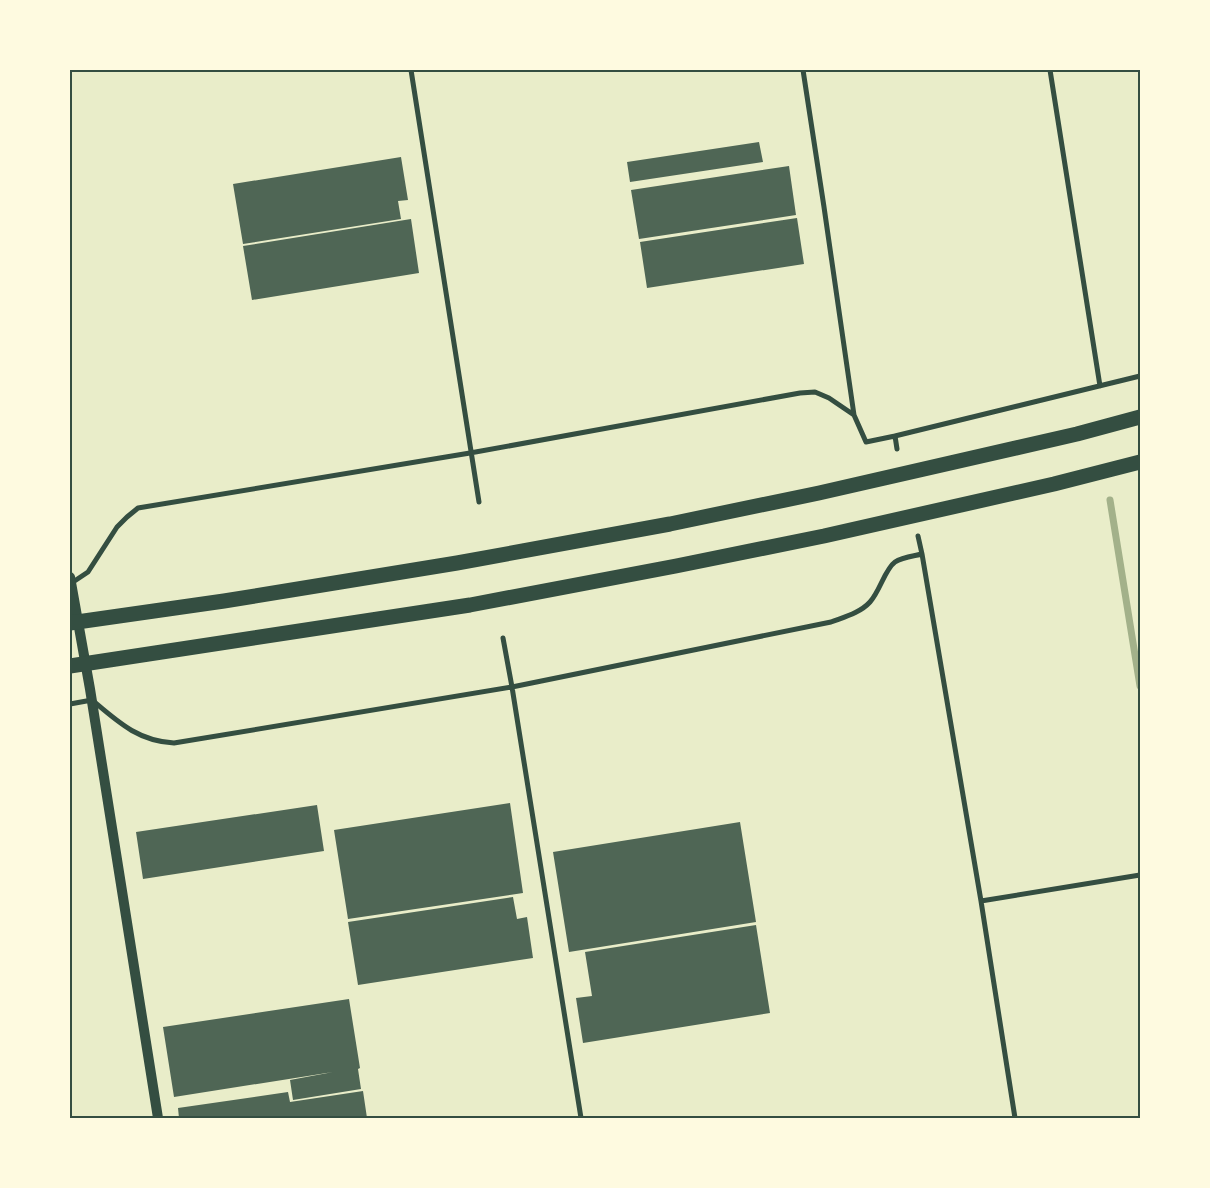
<svg xmlns="http://www.w3.org/2000/svg" width="1210" height="1188" font-family="'Roboto Condensed',sans-serif">
	<style>
		.lines { fill: none; stroke-linecap: round; stroke-linejoin: round }
		.stream { stroke: #a3b18a; stroke-width: 7 }
		.building { fill: #4f6655 }
		.minor { stroke: #344e41; stroke-width: 5 }
		.secondary { stroke: #344e41; stroke-width: 10 }
		.motorway { stroke: #344e41; stroke-width: 15 }
		.neatline { fill: none; stroke: #344e41; stroke-width: 2 }
	</style>
	<rect width="100%" height="100%" fill="#e9edc9"/>
	<g class="lines">
		<path class="stream" d="M1110,500L1140,686"/>
	</g>
	<path class="building" d="M759,142L763,162L630,182L627,162Z
		M401,157L408,200L398,201L401,219L243,244L233,184Z
		M789,166L796,215L639,239L631,190Z
		M797,218L804,264L647,288L640,242Z
		M411,219L419,273L252,300L243,246Z
		M510,803L523,893L348,919L334,830Z
		M317,805L324,851L143,879L136,832Z
		M740,822L756,922L569,952L553,852Z
		M513,897L517,919L527,917L533,958L358,985L348,922Z
		M756,925L770,1013L583,1043L576,998L592,996L585,952Z
		M349,999L360,1068L358,1069L361,1089L293,1100L290,1080L333,1072L174,1097L163,1027Z
		M363,1091L367,1118H179L178,1108L288,1092L290,1102Z"/>
	<g class="lines">
		<path class="minor" d="M411,70L479,502
			M803,70L824,207L854,415
			M1050,70L1100,386
			M895,436L1140,376
			M918,536L922,554L981,901L1015,1118
			M70,584L88,572L117,527L127,517L138,508L470,453L800,393L815,392L829,398L854,415L866,442L895,436L897,449
			M503,638L512,687L581,1118
			M70,704L92,700C118,722 138,741 174,743L512,687L831,622C844,617 860,613 870,602C880,591 885,569 895,562C902,557 914,556 922,554
			M981,901L1140,875"/>
		<path class="secondary" d="M70,577L90,689L158,1118"/>
		<path class="motorway" d="M70,623L224,601L457,563L670,524L819,493L1077,434L1140,417
			M70,666L470,605L676,566L824,536L1054,484L1140,462"/>
	</g>
	<rect width="1210" height="1188" fill="none" stroke="#fefae0" stroke-width="142"/>
	<rect x="71" y="71" width="1068" height="1046" class="neatline"/>
</svg>
